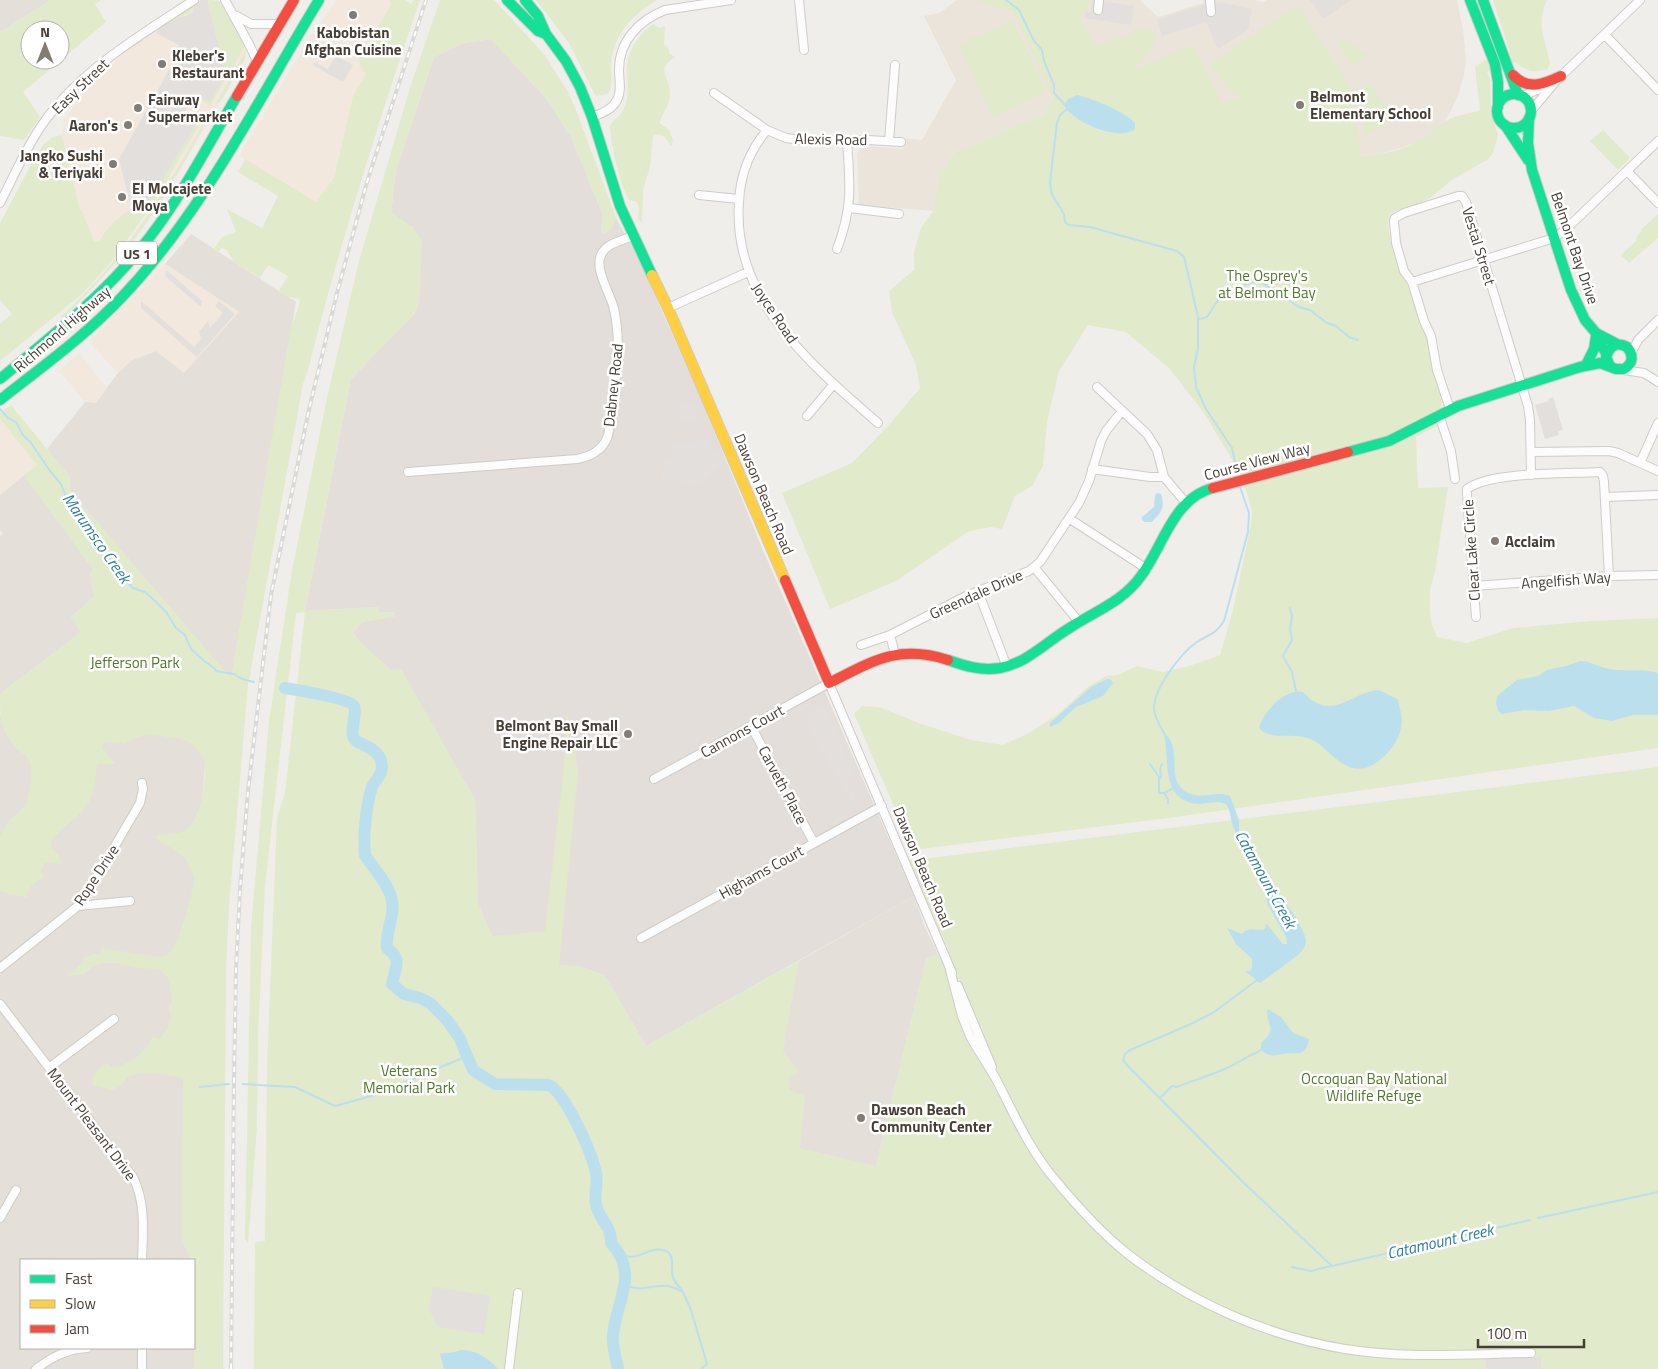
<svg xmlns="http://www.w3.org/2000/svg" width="1658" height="1369" font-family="'Titillium Web',sans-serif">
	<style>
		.residential { fill: #e4dfd8 }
		.commercial { fill: #f3e8de }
		.industrial { fill: #e3deda }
		.education { fill: #ebe4da }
		.green { fill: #e1eacb; fill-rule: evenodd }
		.parking { fill: #e2dfdc }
		.water { fill: #bcdfee }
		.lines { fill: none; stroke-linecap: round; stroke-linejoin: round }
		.stream { stroke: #bcdfee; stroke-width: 2 }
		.river { stroke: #bcdfee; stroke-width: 12 }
		.street-casing { stroke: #ceccc8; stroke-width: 10 }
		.fast-casing { stroke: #d0cac2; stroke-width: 12 }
		.slow-casing { stroke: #d0cac2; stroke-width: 12 }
		.jam-casing { stroke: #d0cac2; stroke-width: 12 }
		.street { stroke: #fdfcfc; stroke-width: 8 }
		.fast { stroke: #16e098; stroke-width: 10 }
		.slow { stroke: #ffcf43; stroke-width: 10 }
		.jam { stroke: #f24e42; stroke-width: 10 }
		.rail-casing { stroke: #d9d9d8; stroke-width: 4 }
		.rail { stroke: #fff; stroke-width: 2; stroke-dasharray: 5.5; stroke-linecap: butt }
		.poi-dot { fill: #827c75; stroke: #fff; stroke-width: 2 }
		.labels { text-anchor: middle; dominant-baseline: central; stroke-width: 5; stroke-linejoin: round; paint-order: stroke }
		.shield { fill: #fff; stroke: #7e7872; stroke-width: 1 }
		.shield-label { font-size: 14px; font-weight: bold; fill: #473e36 }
		.poi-label { font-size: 15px; font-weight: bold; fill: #473e36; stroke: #fff; text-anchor: start }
		.street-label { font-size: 15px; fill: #473e36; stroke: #fff }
		.park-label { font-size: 15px; fill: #50782a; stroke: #fff }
		.water-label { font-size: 16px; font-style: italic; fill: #2e7da1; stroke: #fff }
	</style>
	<rect width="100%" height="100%" fill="#f0eeeb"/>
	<path class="residential" d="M0,0H51L0,32Z
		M191,234L296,302L231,679L69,489L70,477L47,449L85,402H96L118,373L132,360L156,351L239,312L165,264Z
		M24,475L93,569L90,572L94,597L71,617L81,632L0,694V536L3,534L0,530V495Z
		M0,716L139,724L208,732L195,878L183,1084L182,1240L192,1260H21V1348H194V1369H0Z
		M914,896L923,923L938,954L926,959L876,1166L781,1148L772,1085L799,961Z"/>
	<path class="commercial" d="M201,0L219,1L241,37L246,50L245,59L174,180L156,208L147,203L130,210L102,234L99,242L94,241L82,211L80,210L62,135L64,120L78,100L129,48V45Z
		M336,0H389L393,2L365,50L355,57L359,59L366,72L353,97L334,178L316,202L239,156L292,67Z
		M165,264L239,312L184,373L156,351L132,360L118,373L89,342Z
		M79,353L107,388L96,403L85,402L59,371Z
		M0,419L37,465L0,495Z"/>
	<path class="industrial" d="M491,39L545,97L571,137L603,215L601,230H610L616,218L640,261L703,404L762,548L914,896L646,1046L605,976L583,967L559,965L492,936L478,904L475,799L390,670L360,642L353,633L362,622L395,616L379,612L378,607L305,611L351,379L415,313L413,228L391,213L396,170L434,57L463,43Z"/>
	<path class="education" d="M957,0H1140L1158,17L1203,3V0H1254L1264,2L1267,0H1457L1463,30L1466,59L1464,75L1459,93L1451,111L1444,122L1434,132L1421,141L1401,148L1379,154L1359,156L1060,85L1043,115L954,153L938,179L933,211L859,205L857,154L860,149L868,146L903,149L905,138L922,140L956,80L924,16L939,13Z"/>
	<path class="green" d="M51,0H101L95,4L106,22L23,92L40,117L24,140L0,136V32ZM30,30H60V60H30Z
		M208,0L219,1L245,46L210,106L195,96L224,69Z
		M389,0H405L411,4L414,0H420C378,123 339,247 307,374L303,384L248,685L229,907L226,970L223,1369H194V1260H192L182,1240L183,1078C170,1076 139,1069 127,1078C126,1079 124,1083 122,1084C120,1087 115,1089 112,1090L92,1085C93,1073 97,1068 107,1063L112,1067C128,1066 147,1052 152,1037L160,1039L168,1028L171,1017L169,1008L172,999L168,978L160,970L133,967L115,963H103L93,967L84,974L66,976L79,966L84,957L99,953L102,948L159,957C164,956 168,954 172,950C179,941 193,892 194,880C194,877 192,872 191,869C185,852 167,848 155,837C165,832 177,836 187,829C201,819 206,780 205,764C204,759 200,752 196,748C188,738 172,738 161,736C145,734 138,735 125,744L115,742H105L102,747L115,764H97C96,776 95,791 89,802C83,815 52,834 51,844C51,850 57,852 60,856C61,859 61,861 62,864L45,863L41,870L44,878C33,882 29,887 26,898C17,894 9,895 0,891V836L9,820L26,806C28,792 34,778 30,763C27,755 23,754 17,749C0,731 0,719 0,694L81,632L71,617L94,597L90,572L93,569L24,475L37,465L0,419V413L11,405L70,477L69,489L231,678L290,332C293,320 298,311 300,299L285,296L278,292L288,276L268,265L260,278L234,262L227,250L222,248L217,253L213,250L222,237L236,232L227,209L262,228L278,196L238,172L245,159L316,202L334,178L353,96L366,73L361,69L359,59L354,57L359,48L365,50L392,3Z
		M440,0H494L544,54L568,92L578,115L616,218C614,226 611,232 603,234L601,230L603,215L571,137L545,97L491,39L463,43L434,57L396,171L391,212L413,228L422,240L420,295L418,307L410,319L351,379L305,611L378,607L379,612H395V616L362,622L353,633L360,642L390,670L401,669L475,799L478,904L492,936L545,931L564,766L566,715L568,717L569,732L575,749L578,773L559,965L583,967L605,976L646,1046L799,961L783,1052L797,1068L798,1073L790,1077L789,1090L805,1096L800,1148L876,1166L926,959L948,949L907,861L1658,767V1369H254L255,1242L265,1241L267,1067L277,817L285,793L305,612L296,613L265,886L258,1036L257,1127L248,1243L245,1238L251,928L269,721L292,570L327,398L359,261L409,91Z
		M536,0H657C633,14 613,35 611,64C610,75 615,86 607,94L596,96L594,93L569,43Z
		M973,0H1090L1086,10L1080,16V21L1096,45L1130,35L1139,27L1140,31L1150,30L1155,33V42L1153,47L1133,72L1187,46L1195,49L1222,102L1227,99H1242L1228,88L1210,64L1294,7L1300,9L1354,92L1360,156C1381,154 1404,151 1423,139C1431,135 1436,128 1444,122C1453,116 1469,114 1480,110L1475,67L1484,61L1510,52L1493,0H1547C1535,26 1546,39 1550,64L1547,69C1534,73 1525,71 1516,62L1487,72L1490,79L1491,114L1498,135L1493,153L1487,160L1453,179L1430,198L1410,207L1393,212L1390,215L1388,224L1391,244L1402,276L1409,288L1429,344L1436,383L1442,399L1437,426L1416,437L1418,488L1448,487L1435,572L1430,590V608L1431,622L1437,637L1467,643L1513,628L1592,621L1658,618V748L1168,818L913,850L854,714L862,706L879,707L919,723L971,740L1003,745L1029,733L1057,715L1089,686L1106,676L1118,675L1137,666L1163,672L1189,666L1220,655L1233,610L1251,525L1252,512L1249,499L1237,468L1204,413L1169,368L1126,332L1088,325L1059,371L1047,422L1043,466L1032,486L1015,496L1002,529L991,527L969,531L896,581L830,609L782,493L852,463L888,426L920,388L916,365L892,312L889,291L914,270V252L921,228L933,211L938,179L954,153L1043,115L1053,98L1013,12Z
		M194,4L196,6C191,14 187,14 179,17C175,19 172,22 168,24L167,20Z
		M1013,20L1046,92L992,117L959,44Z
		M653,24L660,28L665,26L664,44L669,49V53L675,57C653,72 672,77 670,96C669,106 662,113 660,123L670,131L673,141L671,146L665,137L658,134L653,135L650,167L643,190L642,222L640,221L638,218L639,210L637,202L629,200C619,181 611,147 610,126C613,119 622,116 624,108C629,97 628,85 627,73C626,53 637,36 653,24Z
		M1346,39L1367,55L1352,65L1338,45Z
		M246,50L245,59L221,101L215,105Z
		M1370,83L1394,118L1366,137L1363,133L1365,86Z
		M185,113L201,122L152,205L109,265L81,295L0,361V324L12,314L0,300V223L33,161L44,144L53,137L62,135L80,210L82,211L94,241L99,242C104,228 133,203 148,203L197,123L184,115Z
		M203,125L202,131C183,164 165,198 142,229C119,261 92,290 64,317H60C123,261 161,197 203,125Z
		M1603,130L1630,158L1618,170L1590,141Z
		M1658,214V238L1629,263L1621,255L1637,240L1636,238L1642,231L1641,230Z"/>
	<path class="parking" d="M201,0H208V2L224,69L228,71L209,102L196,94L184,114L197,123L148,203L137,205L130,202L119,159L173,63L170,60L179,45L156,33L159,29L157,27L167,20L169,24L179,17L186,16L193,12V8L196,6L194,4Z
		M1092,0L1134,6L1131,25L1085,18L1086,11L1091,12Z
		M1310,0H1351L1323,19Z
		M1218,2L1252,9L1248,30L1218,49L1206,22L1162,36L1157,20L1200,6Z
		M336,56L353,65L343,82L313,65L315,62L328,69Z
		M166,270L202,301L201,307L165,276Z
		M141,301L194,347L201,339L199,332L208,321L210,328L223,313L215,306L219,301L235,314L197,357L141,308Z
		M1553,397L1563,430L1558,431L1559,435L1545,439L1535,405L1549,401L1548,399Z
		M681,404L697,406L695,423L679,421Z
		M706,436L714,454L720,452L723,460L700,484L661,480L663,461H671L673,442L688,443Z
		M825,705L854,776L846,781L857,801L852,804L804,717Z
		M920,868L928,886L920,889L913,871Z
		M916,904L923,921L916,924L909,907Z
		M433,1287L490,1296L484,1334L438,1327L429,1309Z
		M1486,1357H1541V1369H1486Z"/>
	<path class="water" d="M1077,95C1094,99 1124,111 1135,123V129C1119,142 1072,122 1064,105L1068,99Z
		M1157,493L1161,494C1165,509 1162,511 1152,522H1145L1142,520V517L1154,507L1155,496Z
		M1580,661C1591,661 1600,668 1610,669C1626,672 1642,668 1658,673V715H1633L1612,721L1594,718L1574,706L1549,711L1524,710L1502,714L1498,711L1496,703L1498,695L1517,680L1538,676L1547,670L1566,666Z
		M1107,679H1110L1113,683L1103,696L1076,707L1059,723L1050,727V723L1091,687Z
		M1379,690L1399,700L1398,702C1404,720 1403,733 1391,749C1374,769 1357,777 1335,758C1326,751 1319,741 1307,738C1293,733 1270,741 1259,728C1263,712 1285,688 1303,692C1307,695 1310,700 1315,702C1338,715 1356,691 1379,690Z
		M1163,731C1167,735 1170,739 1172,744C1178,760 1168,783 1188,793C1202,800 1218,790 1230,796L1239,820V835C1229,827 1233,814 1226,804C1215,799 1203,806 1191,803C1159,794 1171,755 1163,731Z
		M1258,867C1269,879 1307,928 1306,942C1305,948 1302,951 1298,955L1260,983L1245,971H1250L1252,967V959L1236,944L1227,928L1242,934C1248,926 1257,931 1265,929L1266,923L1283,944H1287L1286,937L1268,905Z
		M1268,1009L1281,1017L1293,1033L1309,1039C1306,1059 1296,1051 1282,1054C1273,1056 1268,1057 1261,1050V1043C1280,1027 1264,1025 1268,1009Z
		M461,1350C475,1350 489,1358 498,1369H444L440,1354C445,1352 452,1354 461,1350Z"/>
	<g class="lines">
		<path class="stream" d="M1006,0L1019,10L1034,41L1042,50L1044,61L1054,85V93L1064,104
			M1066,110L1060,115L1057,123L1050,182L1051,191L1054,198L1064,214L1065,222L1069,225L1090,227L1177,251L1184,257L1198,317V348L1194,367L1196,387L1206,409L1232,448L1236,468
			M1199,319L1207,317L1222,294C1226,293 1230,293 1234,291C1243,286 1249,281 1261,282L1299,307L1310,310L1327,323L1336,326L1349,337L1358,340
			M0,409L8,418L16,422L23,435L31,443L50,471L61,484L65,494L78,507L100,542L115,569L133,588L145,592L154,600L166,612L176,628L185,635L191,649L203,660L214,668L216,671L234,674L242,679L254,682
			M1290,608L1292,617L1290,629L1292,640L1283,656L1292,672L1296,691
			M1164,733C1160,726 1154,717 1154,708C1154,688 1181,653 1197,642C1209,634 1215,635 1224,621L1248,532L1249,513L1240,487
			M1150,764L1159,777V793H1164L1174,788
			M1159,780L1161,777L1160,769L1162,764
			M1164,793L1168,799V803
			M1239,834L1259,868
			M1257,980L1214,1012L1191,1024L1130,1050L1125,1054L1123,1060L1126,1064L1245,1184L1332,1266L1530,1220
			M243,1084L295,1087L335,1106L375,1095L467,1056
			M200,1087L229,1084
			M1160,1098L1172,1086L1176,1087C1200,1078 1226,1071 1247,1057C1252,1054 1256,1054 1261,1050
			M1538,1218L1658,1192
			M620,1254C636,1264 651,1244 666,1251C676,1256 670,1268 673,1277C674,1282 678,1286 682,1290
			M1292,1267L1311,1271L1331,1266
			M625,1281L628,1286C642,1292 654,1284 668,1286C673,1287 679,1290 683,1292L691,1310L707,1364L702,1368L703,1369"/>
		<path class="river" d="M285,688C297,690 348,698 354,706C357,710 351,729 353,736C354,746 381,744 382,767C382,776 375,780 372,787C366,805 363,837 365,855C377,874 396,890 392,914C390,926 386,935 387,948C403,960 395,967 392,984L404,994L420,998L430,1003L447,1020L459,1037L473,1070L495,1084L549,1085C566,1094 592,1153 596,1173C598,1183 594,1194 596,1204C598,1219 612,1225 611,1243C640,1274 616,1301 613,1335C612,1346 616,1358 618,1369"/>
		<defs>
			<path id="street" d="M225,0L249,44L257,61
				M799,0L804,50
				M1210,0L1211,12
				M1098,10L1099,0
				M237,16L251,24H280
				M1605,35L1658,90
				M714,93L767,130L786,138L808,141L868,140L901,142
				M1522,96L1545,87
				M1531,111L1557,80L1640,0
				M592,117C602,113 612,110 617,100C622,91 619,80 619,70C619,40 640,20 665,10L731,0
				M767,130C750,150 740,176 739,203C732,299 811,365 878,423
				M889,141L895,65
				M1627,171L1658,203
				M699,195L739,199
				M0,203C14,176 26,147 44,122C82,69 141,35 194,0
				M849,208L899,214
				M837,249C853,207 850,184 847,141
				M1412,282L1554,238L1564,231L1658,141
				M668,308L748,272
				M1631,354L1638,340L1658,320
				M1623,370L1644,373L1658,382
				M1097,387L1147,434L1157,450L1164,477L1186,503
				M1450,409L1437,370L1431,336L1424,321L1412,282L1404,271L1396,243L1394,221L1395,218L1404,213L1458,196H1462L1466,202L1528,406L1530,420L1531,475
				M1439,415L1451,451L1455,479
				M807,416L833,385
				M1531,452L1609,451L1618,453L1658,471
				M1640,463L1658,423
				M1092,469L1150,477H1164
				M408,472L577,459C593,456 606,448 609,431C614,390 623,349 614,309C611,295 596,272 600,258C603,244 621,241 633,236
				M1605,497L1658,495
				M1070,519L1147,569
				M1034,567L1079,622
				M1474,586L1609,576L1658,575
				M978,591L1007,667
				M1476,617L1467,494V489C1490,471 1570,474 1600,472L1603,476L1604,482L1609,576
				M861,645L890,635
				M895,654L890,635L966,596L1029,571L1040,562L1079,503L1089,481L1101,441L1106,431L1122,411
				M751,726L814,843
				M654,779L829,683L952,973
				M78,906L130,901
				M641,938L882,806
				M0,968L78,906L95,880L140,803L143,789L142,783
				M950,970L962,1016L970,1036C978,1051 989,1066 997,1081C1014,1114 1029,1148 1052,1176C1075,1204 1101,1233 1129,1255C1192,1303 1267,1336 1345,1349C1405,1359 1470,1354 1531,1353
				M958,986L992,1067
				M0,1004L133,1177C146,1203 143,1232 142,1260
				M50,1067L114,1019
				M0,1218L16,1190
				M36,1369C52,1357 67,1349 87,1348
				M142,1369V1348
				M509,1369L518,1293"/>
			<path id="fast" d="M507,0L538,31L546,34
				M525,0L538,16L546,34L566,61L580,87L592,117L620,206L652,275
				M1470,0L1495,64L1498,82V107
				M1483,0L1518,95
				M1497 111a17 17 0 1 1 34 0a17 17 0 1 1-34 0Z
				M1529,118L1528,143L1532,170L1571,290L1585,320L1596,333L1599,342L1606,353
				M1505,125L1528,160
				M1596,333L1617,344
				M1587,363L1594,349L1596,336
				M0,379C53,335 107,293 149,238C183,194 209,143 237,96
				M0,400C42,367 85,336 122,297C203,212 258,100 319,0
				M1348,452L1389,441L1458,406L1580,367L1600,363L1616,369H1624C1633,364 1634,355 1627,347C1616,341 1610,346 1606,357L1610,366
				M948,660C965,666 981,671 1000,668C1027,663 1045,643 1068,629C1093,612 1123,602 1141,576C1163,547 1173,498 1213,488"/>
			<path id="slow" d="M652,275L668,308L785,580"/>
			<path id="jam" d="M1513,75C1528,91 1544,84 1561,76
				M237,96L294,0
				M1213,488L1348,452
				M785,580L829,683C873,661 898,644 948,660"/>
		</defs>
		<use href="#street" class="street-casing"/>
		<use href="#fast" class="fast-casing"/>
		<use href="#slow" class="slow-casing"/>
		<use href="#jam" class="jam-casing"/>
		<use href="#street" class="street"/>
		<use href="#fast" class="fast"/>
		<use href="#slow" class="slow"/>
		<use href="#jam" class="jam"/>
		<defs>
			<path id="rail" d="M231,1369L234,1080L236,969L240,890L248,791L271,595L308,414L337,293L367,182L426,0"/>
		</defs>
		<use href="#rail" class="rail-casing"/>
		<use href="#rail" class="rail"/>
	</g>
	<g class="poi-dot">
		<circle cx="353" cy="15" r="5"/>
		<circle cx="162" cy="64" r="5"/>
		<circle cx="1300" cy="105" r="5"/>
		<circle cx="138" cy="108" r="5"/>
		<circle cx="128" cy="125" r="5"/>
		<circle cx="113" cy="164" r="5"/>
		<circle cx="122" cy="197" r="5"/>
		<circle cx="1495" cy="541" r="5"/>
		<circle cx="628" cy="734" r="5"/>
		<circle cx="861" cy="1118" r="5"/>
	</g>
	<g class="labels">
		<rect class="shield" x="117" y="241.5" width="40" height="23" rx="4"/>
		<g class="shield-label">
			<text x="137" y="253">US 1</text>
		</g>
		<g class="poi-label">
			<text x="353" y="32" text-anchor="middle">Kabobistan<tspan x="353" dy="17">Afghan Cuisine</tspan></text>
			<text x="172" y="55">Kleber's<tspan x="172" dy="17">Restaurant</tspan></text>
			<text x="1310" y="96">Belmont<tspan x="1310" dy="17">Elementary School</tspan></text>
			<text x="148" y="99">Fairway<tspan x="148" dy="17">Supermarket</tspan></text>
			<text x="118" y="125" text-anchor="end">Aaron's</text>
			<text x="103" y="155" text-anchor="end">Jangko Sushi<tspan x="103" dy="17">&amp; Teriyaki</tspan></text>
			<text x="132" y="188">El Molcajete<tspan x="132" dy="17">Moya</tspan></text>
			<text x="1505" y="541">Acclaim</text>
			<text x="618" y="725" text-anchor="end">Belmont Bay Small<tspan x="618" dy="17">Engine Repair LLC</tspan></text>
			<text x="871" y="1109">Dawson Beach<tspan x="871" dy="17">Community Center</tspan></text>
		</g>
		<g class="street-label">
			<text transform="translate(80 86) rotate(-44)">Easy Street</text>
			<text transform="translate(831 139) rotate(1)">Alexis Road</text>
			<text transform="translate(1479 246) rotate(73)">Vestal Street</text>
			<text transform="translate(1575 248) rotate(71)">Belmont Bay Drive</text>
			<text transform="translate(775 313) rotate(56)">Joyce Road</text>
			<text transform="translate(62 329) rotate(-41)">Richmond Highway</text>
			<text transform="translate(613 385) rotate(-84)">Dabney Road</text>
			<text transform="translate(1257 461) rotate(-15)">Course View Way</text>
			<text transform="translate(764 494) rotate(67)">Dawson Beach Road</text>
			<text transform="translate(1471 550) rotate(-94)">Clear Lake Circle</text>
			<text transform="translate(1566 580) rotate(-4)">Angelfish Way</text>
			<text transform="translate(976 594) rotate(-24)">Greendale Drive</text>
			<text transform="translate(742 731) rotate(-29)">Cannons Court</text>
			<text transform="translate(783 785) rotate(62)">Carveth Place</text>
			<text transform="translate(923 867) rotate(67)">Dawson Beach Road</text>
			<text transform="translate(761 872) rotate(-29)">Highams Court</text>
			<text transform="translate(96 875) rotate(-57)">Rope Drive</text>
			<text transform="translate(92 1124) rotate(53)">Mount Pleasant Drive</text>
		</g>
		<g class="park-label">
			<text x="1267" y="275">The Osprey's<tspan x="1267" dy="17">at Belmont Bay</tspan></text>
			<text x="135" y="662">Jefferson Park</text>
			<text x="409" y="1070">Veterans<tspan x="409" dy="17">Memorial Park</tspan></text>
			<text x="1374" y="1078">Occoquan Bay National<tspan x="1374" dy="17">Wildlife Refuge</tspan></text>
		</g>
		<g class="water-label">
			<text transform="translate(97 538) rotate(55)">Marumsco Creek</text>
			<text transform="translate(1266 879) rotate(61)">Catamount Creek</text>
			<text transform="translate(1440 1241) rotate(-13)">Catamount Creek</text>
		</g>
	</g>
	<rect x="20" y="1259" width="175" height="90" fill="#ffffff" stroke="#b5b2af"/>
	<rect x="30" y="1275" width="25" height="8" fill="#16e098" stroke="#b5b2af"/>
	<text x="65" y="1284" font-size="15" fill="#473e36">Fast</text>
	<rect x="30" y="1300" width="25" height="8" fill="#ffcf43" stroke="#b5b2af"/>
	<text x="65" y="1309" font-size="15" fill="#473e36">Slow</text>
	<rect x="30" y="1325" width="25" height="8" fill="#f24e42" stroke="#b5b2af"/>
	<text x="65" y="1334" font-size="15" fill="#473e36">Jam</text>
	<g transform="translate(45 45)"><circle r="24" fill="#ffffff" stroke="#b5b2af"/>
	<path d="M0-4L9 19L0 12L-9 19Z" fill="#827c75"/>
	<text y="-8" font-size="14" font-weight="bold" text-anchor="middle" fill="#473e36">N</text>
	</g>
	<path d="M1478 1339v8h106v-8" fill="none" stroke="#473e36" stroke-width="2.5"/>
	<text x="1486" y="1339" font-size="15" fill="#473e36" stroke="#ffffff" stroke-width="4" paint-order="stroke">100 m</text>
</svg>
